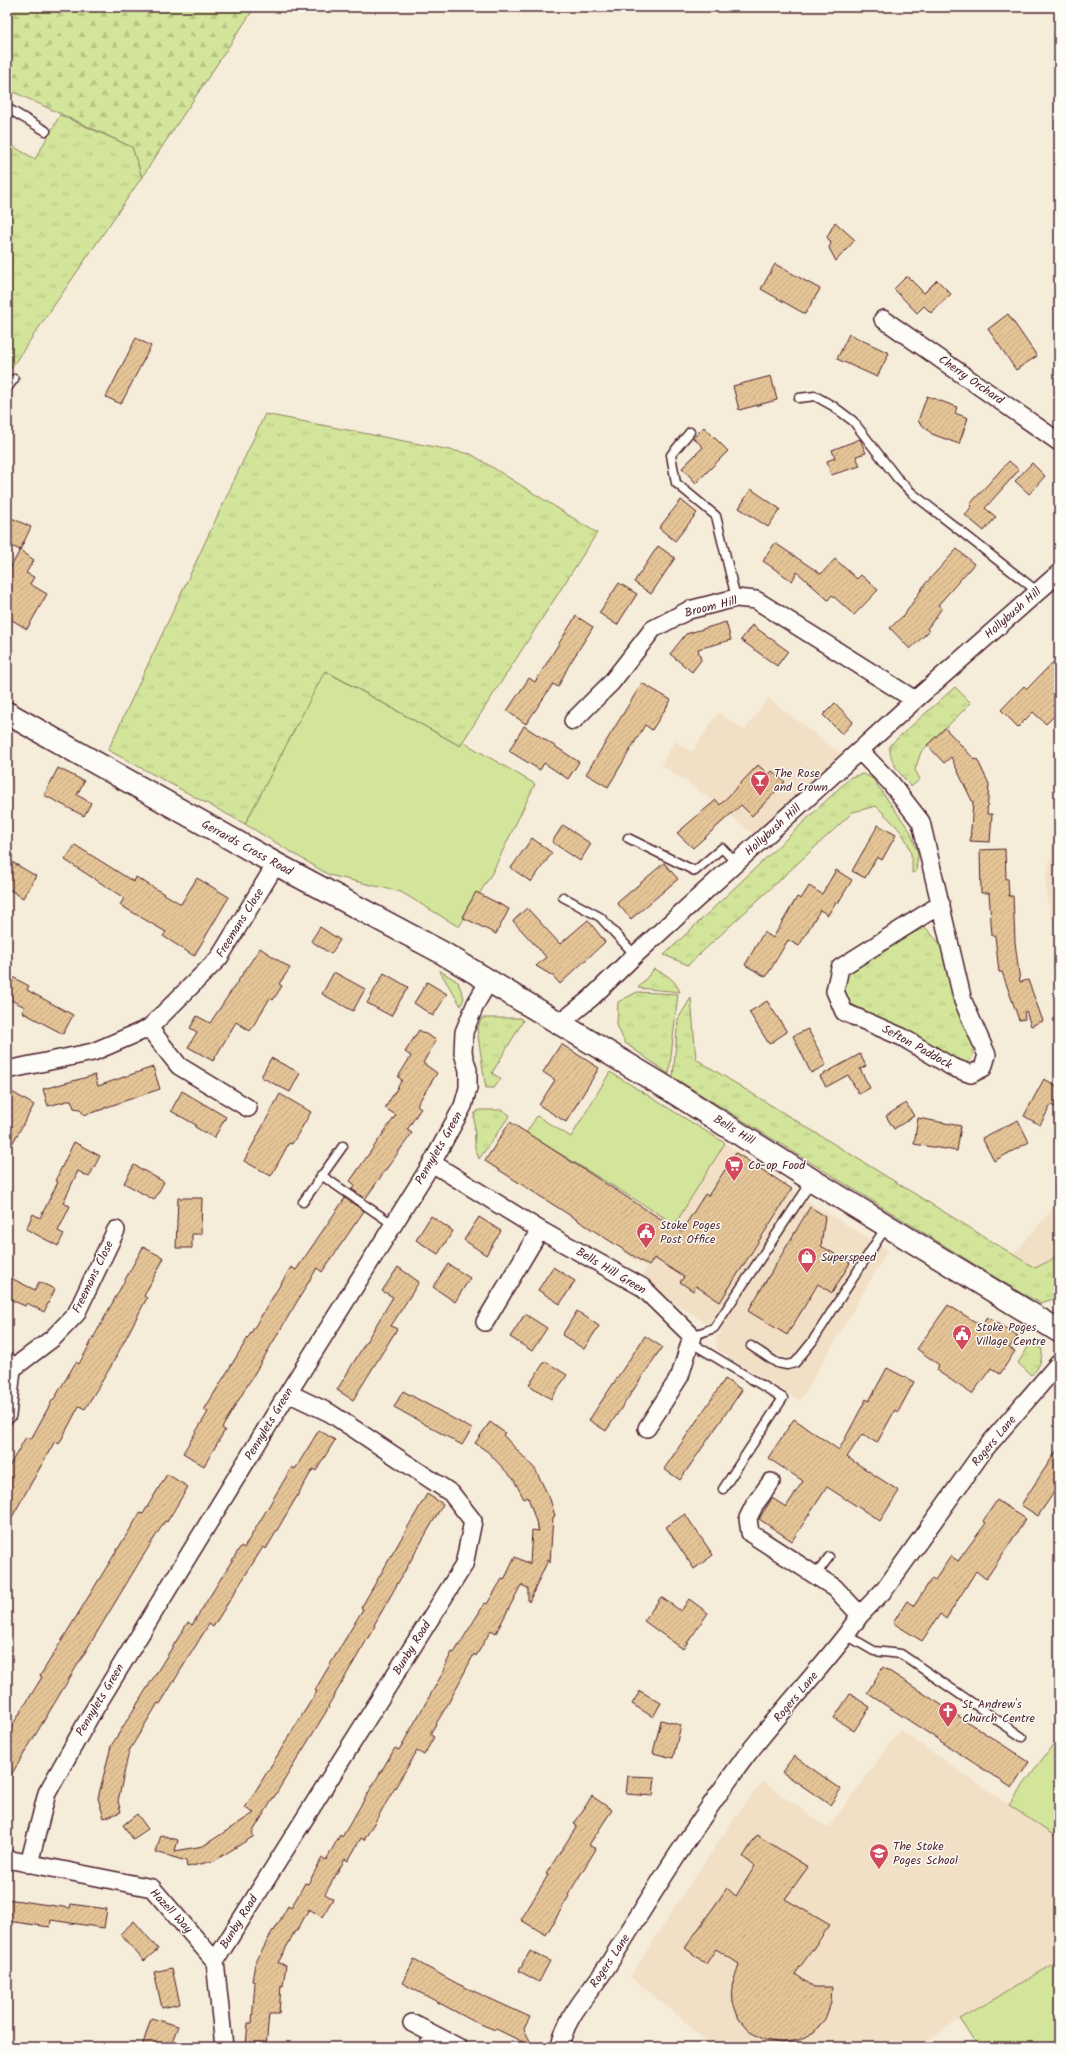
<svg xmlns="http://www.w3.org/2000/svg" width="1066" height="2054" font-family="Kalam,sans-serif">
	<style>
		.built { fill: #f1e0c6 }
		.grass { fill: url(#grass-tufts); stroke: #8e8262 }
		.forest { fill: url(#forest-firs); stroke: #8e8262 }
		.green { fill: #d2e59a; stroke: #8e8262 }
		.building { fill: url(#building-hatch); stroke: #4a1f2b }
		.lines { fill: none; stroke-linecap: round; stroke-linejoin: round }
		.lane-casing { stroke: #4a1f2b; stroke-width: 11 }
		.street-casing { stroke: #4a1f2b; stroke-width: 20 }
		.secondary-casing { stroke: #4a1f2b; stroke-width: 25 }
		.lane { stroke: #fdfcf7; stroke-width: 8 }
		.street { stroke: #fdfcf7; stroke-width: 17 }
		.secondary { stroke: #fdfcf7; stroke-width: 22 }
		.labels { text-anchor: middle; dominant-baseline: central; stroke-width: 3; stroke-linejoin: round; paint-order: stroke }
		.street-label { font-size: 12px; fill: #4a1f2b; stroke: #fdfcf7 }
		.poi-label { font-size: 12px; fill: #4a1f2b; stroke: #fdfcf7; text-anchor: start }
	</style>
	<defs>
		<pattern id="grass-tufts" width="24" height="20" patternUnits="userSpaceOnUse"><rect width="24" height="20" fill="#d2e59a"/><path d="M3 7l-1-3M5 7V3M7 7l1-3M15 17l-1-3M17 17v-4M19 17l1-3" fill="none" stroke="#b6c485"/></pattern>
		<pattern id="forest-firs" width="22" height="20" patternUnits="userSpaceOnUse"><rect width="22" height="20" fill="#d2e59a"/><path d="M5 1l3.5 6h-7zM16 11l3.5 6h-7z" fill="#b6c485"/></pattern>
		<pattern id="building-hatch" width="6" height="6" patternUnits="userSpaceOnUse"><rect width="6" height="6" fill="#e5c597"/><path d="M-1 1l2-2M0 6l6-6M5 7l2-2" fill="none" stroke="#c6a982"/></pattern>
	</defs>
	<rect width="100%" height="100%" fill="#f6ecda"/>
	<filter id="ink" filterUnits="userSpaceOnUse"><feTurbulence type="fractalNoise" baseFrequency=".025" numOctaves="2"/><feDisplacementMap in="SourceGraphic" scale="8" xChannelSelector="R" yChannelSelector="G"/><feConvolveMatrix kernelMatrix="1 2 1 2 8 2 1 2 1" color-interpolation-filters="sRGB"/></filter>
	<g filter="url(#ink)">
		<path class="built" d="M768,698L841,754L753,834L714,801L661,765L675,741L692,752L718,713L745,730Z
			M1059,823V952L1047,898L1046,882L1054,838Z
			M725,1143L812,1204L888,1250L800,1401L717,1350L715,1341L718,1335L723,1333L712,1324L710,1326L639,1280L647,1268L623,1252L650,1209L675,1224Z
			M1059,1201V1252L1051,1260L1035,1268L1013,1255Z
			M900,1730L1059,1839V1961L960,2019L917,2047H712L676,2014L630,1977L679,1900L747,1800L763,1782L828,1828Z"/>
		<path class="grass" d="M60,115L132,147L142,177L7,374V143L35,159Z
			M265,414L471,454L597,533L460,746L326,671L245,824L108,750Z
			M955,687L971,703L921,752L915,770L920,779L911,787C901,774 888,762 890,745Z
			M863,774L872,778L910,831L918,853L916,872L912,873C914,839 898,828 876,806L853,812L688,965L664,955L851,777Z
			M925,927L942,946L961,1021L973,1043V1055L969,1062L958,1065L880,1018L847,1002L840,984L847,968Z
			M654,969C666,974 675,979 680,992L638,988Z
			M439,970L458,982L464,998L461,1006Z
			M637,992L678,994L669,1074L625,1043L617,1025L618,1002Z
			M691,998L696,1059L1035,1268L1051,1260L1059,1252V1297L1041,1303L1024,1295L673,1077L678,1019Z
			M482,1018H520L523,1021L492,1073L501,1079L494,1088H486L485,1083L477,1029Z
			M479,1110H502L510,1115L479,1159L475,1148L474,1114Z
			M1029,1341L1042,1349C1042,1360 1040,1368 1031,1375L1018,1363L1027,1349Z"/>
		<path class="forest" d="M7,7H255L142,177L132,147L7,89Z"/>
		<path class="green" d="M325,671L460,746L463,742L535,784L492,873L459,927L401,892L329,875L245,824Z
			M610,1072L725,1143L675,1224L526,1133L537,1116L571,1137Z
			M1059,1736V1839L1009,1805Z
			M1059,1961V2047H978L960,2019Z"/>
		<path class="building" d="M835,222L855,240L836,261L829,248L831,243L827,237Z
			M775,264L820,289L805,314L761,289Z
			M907,276L924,293L937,280L951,294L931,313L924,306L917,313L894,289Z
			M1008,314L1037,356L1016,370L988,329Z
			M849,334L889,353L877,377L837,359Z
			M136,338L151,346L121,404L106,397Z
			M771,376L777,400L739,410L733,386Z
			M927,396L957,407L955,413L968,418L959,444L932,434L918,421Z
			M704,427L728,451L696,483L682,468L703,447L693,438Z
			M860,439L866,453L856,456L860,466L831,475L827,461L835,458L832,450Z
			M1009,461L1019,470L985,508L996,517L984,531L965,515L972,506L970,504Z
			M1032,463L1045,476L1029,494L1015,481Z
			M751,489L780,509L768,527L739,508Z
			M681,500L697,513L675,541L659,528Z
			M7,516L31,527L20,550L7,544Z
			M775,543L821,574L835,559L857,579L861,575L878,590L854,615L832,595L828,600L797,572L792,581L763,561Z
			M658,546L675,558L651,594L634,582Z
			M957,549L974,564L938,605L942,608L927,629L929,631L910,649L890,628L905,614L925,584Z
			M20,550L34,560L26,573L34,577L30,584L47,594L27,629L7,617V574Z
			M619,583L637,594L617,625L599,613Z
			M576,616L593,627L569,665L558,687L553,684L526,724L507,711L529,678L535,682Z
			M726,622L731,640L698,649L701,660L692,672L670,654L686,634Z
			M752,625L788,651L777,666L741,640Z
			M1059,656V711L1046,724L1033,712L1018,727L1001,710L1024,686L1027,689Z
			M642,683L671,700L652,730L645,725L608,787L586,774Z
			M835,703L853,722L842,734L823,715Z
			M524,726L579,762L568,779L544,763L540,770L509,751Z
			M945,728L975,760L977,759L989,784L987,814H992L990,842L970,841L973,803L951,757L944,763L927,745Z
			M758,765L769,775L772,771L785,782L752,816L741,805L693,848L677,833L716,800L720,805Z
			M58,768L84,781L77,795L91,803L84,816L44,795Z
			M563,825L591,844L580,861L552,842Z
			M878,825L896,835L882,860L877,857L865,878L852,871Z
			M532,838L552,853L531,882L511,868Z
			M75,845L134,882L136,877L181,904L197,878L229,897L194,956L163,936L166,932L120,905L124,898L65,860Z
			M1005,849L1006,879H1008L1009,896H1013L1015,942L1020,982L1028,980L1043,1021L1031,1026L1026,1011L1024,1012L1025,1019L1019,1020L1002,972H999L995,936H992L989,893H981L980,850Z
			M7,859L36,876L23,898L7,888Z
			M664,863L678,879L631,919L617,903Z
			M836,870L852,880L838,903L836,902L828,915L820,910L799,946L788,940L766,977L745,965L764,932L773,938L797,897L801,899L809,886L822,894Z
			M476,892L509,909L496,934L462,917Z
			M527,908L560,944L588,920L605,942L560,984L553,976L536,966L546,957L513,921Z
			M320,927L340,940L331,954L311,941Z
			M260,948L290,968L279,984L282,986L273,1000L270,998L250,1031L236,1022L213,1061L188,1047L197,1032L190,1028L197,1016L210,1023Z
			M334,972L365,989L353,1011L322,994Z
			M384,973L408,987L391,1016L367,1003Z
			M7,974L29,986L27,990L73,1015L63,1034L22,1012L25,1007L7,998Z
			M427,982L447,994L433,1016L414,1003Z
			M767,1001L787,1032L769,1044L749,1012Z
			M808,1029L826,1065L811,1073L793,1036Z
			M419,1030L436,1040L423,1063L437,1073L417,1105L421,1108L407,1130L412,1133L365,1199L352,1189L355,1185L350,1181L396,1115L385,1108L402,1080L398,1077L411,1056L405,1052Z
			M561,1044L599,1068L566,1122L539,1105L555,1080L543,1072Z
			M860,1054L866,1066L860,1069L870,1088L859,1094L848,1075L826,1087L820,1076Z
			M271,1058L300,1073L290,1092L261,1077Z
			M153,1067L160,1089L104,1108V1109L84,1115L80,1109L74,1108L71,1100L48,1106L43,1089L95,1075L98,1086Z
			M1044,1079L1059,1087V1109L1051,1105L1040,1125L1024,1116Z
			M7,1089L34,1105L7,1153Z
			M182,1091L226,1117L214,1138L195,1127L196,1125L171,1111Z
			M280,1094L311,1112L292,1144L289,1143L271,1176L244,1161Z
			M906,1103L914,1116L894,1129L886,1116Z
			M918,1118L961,1126L957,1151L914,1144Z
			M1018,1120L1029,1142L994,1161L982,1138Z
			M510,1122L681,1232L705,1194L708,1196L736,1153L792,1189L720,1302L696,1286L693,1291L680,1282L684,1277L654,1258L649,1266L485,1161Z
			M74,1142L100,1156L89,1177L78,1171L63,1203L70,1206L58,1231L64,1234L58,1246L26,1229L33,1214L40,1218L58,1182L55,1181Z
			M134,1165L164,1182L154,1200L124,1183Z
			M178,1198H202L201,1234H192V1248H176Z
			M345,1198L364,1211L322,1272L317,1268L222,1428L225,1430L204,1466L183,1453L208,1412L204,1410L291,1267L296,1270Z
			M810,1207L825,1216L821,1246L850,1263L832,1293L818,1284L787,1335L748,1311Z
			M431,1216L453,1231L438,1254L416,1240Z
			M479,1217L501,1231L486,1255L464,1240Z
			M143,1247L164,1258L144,1296L147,1298L110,1368L85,1409L79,1406L59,1444L55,1441L7,1526V1470L26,1437L31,1439L53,1399H54L76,1362L79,1364Z
			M448,1264L470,1278L455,1302L433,1287Z
			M398,1267L419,1282L391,1326L397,1329L353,1400L337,1390L393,1297L382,1291Z
			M553,1267L575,1281L560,1304L538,1290Z
			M7,1276L35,1290L39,1282L55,1289L44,1312L27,1303L25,1306L7,1298Z
			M948,1305L982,1326L987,1317L1018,1336L1009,1348L1015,1351L1000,1374L991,1368L972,1394L936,1370L939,1365L917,1349Z
			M577,1311L599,1326L584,1349L562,1335Z
			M525,1314L547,1328L532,1351L510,1337Z
			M645,1336L662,1347L606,1431L589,1420Z
			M545,1361L567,1375L551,1399L529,1385Z
			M887,1368L914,1382L898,1412L895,1410L877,1443L862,1434L847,1457L899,1491L880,1521L827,1487L792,1541L759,1519L772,1498L786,1507L803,1481L768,1458L794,1419L839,1450L866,1399L869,1401Z
			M725,1379L742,1390L680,1480L664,1469Z
			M403,1391L472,1429L462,1445L394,1407Z
			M490,1422L505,1433L503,1435L535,1469L550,1499L555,1516L553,1517L550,1563L548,1560L529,1602L528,1601V1588L521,1585L496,1633L491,1630L476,1656L474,1654L449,1702L430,1734L434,1737L424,1755L417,1751L364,1840L361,1838L348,1861L345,1859L325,1894L333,1899L322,1917L309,1909L297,1931H295L278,1963L286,1965L283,1986L281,1985L279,2014H269L266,2047L246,2045L248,2023H252L255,1982L252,1981L255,1964L273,1930L274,1931L288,1906L291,1908L305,1883L308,1884L322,1858L326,1860L340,1835L342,1837L395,1748L399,1750L445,1669L444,1668L452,1652L454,1653L485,1603L487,1604L502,1579L504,1580L515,1557L530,1564L532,1530L539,1531L528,1497L524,1499L514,1480L488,1452L475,1443Z
			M319,1430L335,1440L316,1471L313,1469L266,1549L263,1547L213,1627L209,1624L160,1704L158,1703L129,1751L118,1801L121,1812L104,1818L98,1798L111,1746L188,1622L192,1625L241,1546L244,1548L292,1467L295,1469Z
			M1059,1447V1485L1038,1516L1021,1505Z
			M167,1474L188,1487L167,1522L165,1521L140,1561L7,1782V1734L42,1677L40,1676L114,1555L140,1513L143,1514Z
			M427,1494L443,1504L374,1625L375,1626L328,1706L329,1707L252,1833L254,1836L214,1861L187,1867L186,1861L156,1852L161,1835L178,1840L175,1851L203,1846L254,1813L245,1808L317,1691L315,1690L363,1609L361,1608Z
			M997,1500L1026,1519L986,1579L976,1571L946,1619L940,1614L922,1641L893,1623L907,1601L914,1606L932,1578L935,1580L951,1556L958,1561L986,1523L983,1521Z
			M685,1514L713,1555L694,1569L666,1527Z
			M661,1597L681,1611L689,1599L708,1613L683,1649L644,1621Z
			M883,1667L1029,1762L1012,1788L867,1693Z
			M640,1691L661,1703L653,1717L632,1704Z
			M850,1694L870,1707L854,1731L834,1718Z
			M661,1720L681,1725L673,1758L653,1753Z
			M794,1756L841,1789L830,1805L782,1772Z
			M628,1776L655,1777L653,1796L626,1794Z
			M592,1796L612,1810L589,1845L596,1849L568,1895L569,1896L546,1935L521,1920L548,1875L546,1874L577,1826L574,1824Z
			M137,1814L148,1829L133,1839L123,1825Z
			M757,1835L808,1867L785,1899L830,1925L795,1974L814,1987H832L831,2003L825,2019L814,2032L799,2040L782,2043L765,2040L750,2032L739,2019L733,2003L732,1986L739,1964L716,1949L706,1964L685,1948L727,1888L736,1896L755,1866L743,1857Z
			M7,1899L70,1908L71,1904L107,1909L104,1928L51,1920L50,1927L7,1921Z
			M134,1921L158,1949L144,1961L120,1934Z
			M530,1951L550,1961L539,1982L519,1971Z
			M414,1960L458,1984L530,2017L524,2029L533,2047L496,2029L495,2030L473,2021L402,1983Z
			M172,1968L180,2004L162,2008L154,1972Z
			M151,2018L178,2026L170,2047H142Z"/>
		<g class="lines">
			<defs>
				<path id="lane" d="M7,108L46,131
					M7,388L14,379
					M799,398L815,396L833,406L853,421L897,478L912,493L1038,592
					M690,432L671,455L676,483L716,516L736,598
					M628,838L695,871L722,848L736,863
					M563,897L600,917L635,955
					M321,1175L394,1225
					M303,1202L343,1146
					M692,1336L714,1328L812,1181
					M690,1342L783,1398L723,1489
					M751,1346L777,1363L787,1365L795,1363L812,1342L886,1227
					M815,1576L829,1557
					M846,1635L874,1651L901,1654L1022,1737"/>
				<path id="street" d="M883,319L1059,442
					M573,721L611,683L653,629L689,610L736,598L756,600L915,700
					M860,751L890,782L921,822L963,1001L987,1055L983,1068L971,1074L952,1067L902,1037L844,1012L835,991L840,968L941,904
					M559,1024L591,998L635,955L915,700L1059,573
					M149,1028L179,1066L248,1108
					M7,1070L93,1052L149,1028L219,958L276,864
					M432,1163L540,1230L642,1287L692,1336L680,1376L647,1428
					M485,1322L540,1230
					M7,1361L12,1369L7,1415
					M12,1369L53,1338L76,1314L116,1230
					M771,1482L755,1504L748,1518L750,1533L835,1588L860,1615
					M7,1859L152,1888L215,1961L224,2047
					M29,1864L47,1793L89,1718L288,1393L432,1163L463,1106L468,1088V1070L463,1053L464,1032L476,1003L489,981
					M215,1961L464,1565L473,1521L451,1493L330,1413L288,1393
					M412,2023L437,2036
					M427,2047L437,2036L458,2047
					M560,2047C566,2014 591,1992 608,1965C652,1894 696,1823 746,1756C778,1715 814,1676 846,1635L860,1615L885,1589L984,1450L1059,1363"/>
				<path id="secondary" d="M7,713L276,864L441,952L667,1088L812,1180L1059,1331"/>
			</defs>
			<use href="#lane" class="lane-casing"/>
			<use href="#street" class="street-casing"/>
			<use href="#secondary" class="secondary-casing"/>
			<use href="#lane" class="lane"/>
			<use href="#street" class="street"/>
			<use href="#secondary" class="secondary"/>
		</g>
	</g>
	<defs>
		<symbol id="bar-pin" viewBox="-11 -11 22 30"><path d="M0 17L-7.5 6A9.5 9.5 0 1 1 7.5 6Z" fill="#d1495b" stroke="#fdfcf7"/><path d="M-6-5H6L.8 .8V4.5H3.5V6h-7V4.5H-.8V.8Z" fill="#fff"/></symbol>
		<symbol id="supermarket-pin" viewBox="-11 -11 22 30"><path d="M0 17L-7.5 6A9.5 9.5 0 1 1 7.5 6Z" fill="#d1495b" stroke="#fdfcf7"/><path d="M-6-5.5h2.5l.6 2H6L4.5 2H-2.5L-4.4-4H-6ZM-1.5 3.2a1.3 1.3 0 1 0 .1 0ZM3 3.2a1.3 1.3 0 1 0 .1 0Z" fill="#fff"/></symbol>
		<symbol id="civic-pin" viewBox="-11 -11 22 30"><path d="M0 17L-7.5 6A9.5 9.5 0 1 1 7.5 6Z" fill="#d1495b" stroke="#fdfcf7"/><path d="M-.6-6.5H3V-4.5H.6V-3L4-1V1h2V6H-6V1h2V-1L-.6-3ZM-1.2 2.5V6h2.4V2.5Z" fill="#fff"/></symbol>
		<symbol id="shop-pin" viewBox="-11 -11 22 30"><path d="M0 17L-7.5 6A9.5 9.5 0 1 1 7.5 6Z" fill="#d1495b" stroke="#fdfcf7"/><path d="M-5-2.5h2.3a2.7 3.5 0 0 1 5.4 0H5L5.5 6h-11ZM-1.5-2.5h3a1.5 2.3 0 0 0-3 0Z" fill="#fff"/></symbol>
		<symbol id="church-pin" viewBox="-11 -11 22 30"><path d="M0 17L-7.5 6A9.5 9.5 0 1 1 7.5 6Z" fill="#d1495b" stroke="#fdfcf7"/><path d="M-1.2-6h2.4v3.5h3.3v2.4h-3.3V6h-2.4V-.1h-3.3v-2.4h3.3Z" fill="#fff"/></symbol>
		<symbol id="school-pin" viewBox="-11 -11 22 30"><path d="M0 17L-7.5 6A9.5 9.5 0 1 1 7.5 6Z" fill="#d1495b" stroke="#fdfcf7"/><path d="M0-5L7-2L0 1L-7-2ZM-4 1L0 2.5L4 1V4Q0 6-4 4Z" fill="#fff"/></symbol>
	</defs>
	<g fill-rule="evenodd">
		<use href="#bar-pin" x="749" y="769" width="22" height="30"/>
		<use href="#supermarket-pin" x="723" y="1154" width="22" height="30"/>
		<use href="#civic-pin" x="635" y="1221" width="22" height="30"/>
		<use href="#shop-pin" x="796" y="1246" width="22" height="30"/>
		<use href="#civic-pin" x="951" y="1323" width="22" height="30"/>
		<use href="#church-pin" x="937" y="1700" width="22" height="30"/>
		<use href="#school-pin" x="868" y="1842" width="22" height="30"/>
	</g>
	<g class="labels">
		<g class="street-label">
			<text transform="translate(971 380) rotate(35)">Cherry Orchard</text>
			<text transform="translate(711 607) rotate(-14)">Broom Hill</text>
			<text transform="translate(1013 613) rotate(-41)">Hollybush Hill</text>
			<text transform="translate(773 830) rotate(-42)">Hollybush Hill</text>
			<text transform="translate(247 848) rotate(29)">Gerrards Cross Road</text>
			<text transform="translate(240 923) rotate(-58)">Freemans Close</text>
			<text transform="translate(917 1047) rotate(29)">Sefton Paddock</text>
			<text transform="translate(734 1130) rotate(32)">Bells Hill</text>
			<text transform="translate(439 1148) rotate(-60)">Pennylets Green</text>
			<text transform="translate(611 1271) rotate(31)">Bells Hill Green</text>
			<text transform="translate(93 1277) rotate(-64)">Freemans Close</text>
			<text transform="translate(269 1424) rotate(-59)">Pennylets Green</text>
			<text transform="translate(994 1441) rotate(-50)">Rogers Lane</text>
			<text transform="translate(412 1648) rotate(-58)">Bunby Road</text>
			<text transform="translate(796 1697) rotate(-50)">Rogers Lane</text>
			<text transform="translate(100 1700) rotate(-59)">Pennylets Green</text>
			<text transform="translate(171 1911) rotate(47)">Hazell Way</text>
			<text transform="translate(239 1922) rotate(-58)">Bunby Road</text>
			<text transform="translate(610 1961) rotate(-56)">Rogers Lane</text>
		</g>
		<g class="poi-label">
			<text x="774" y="773">The Rose<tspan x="774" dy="14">and Crown</tspan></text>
			<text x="748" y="1165">Co-op Food</text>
			<text x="660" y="1225">Stoke Poges<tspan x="660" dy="14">Post Office</tspan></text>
			<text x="821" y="1257">Superspeed</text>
			<text x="976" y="1327">Stoke Poges<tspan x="976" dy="14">Village Centre</tspan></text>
			<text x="962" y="1704">St Andrew's<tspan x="962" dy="14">Church Centre</tspan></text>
			<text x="893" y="1846">The Stoke<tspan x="893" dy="14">Poges School</tspan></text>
		</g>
	</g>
	<rect width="1066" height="2054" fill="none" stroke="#fdfcf7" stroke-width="24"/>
	<rect x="12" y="12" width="1042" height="2030" fill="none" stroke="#4a1f2b" stroke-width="1.5" filter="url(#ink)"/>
</svg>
